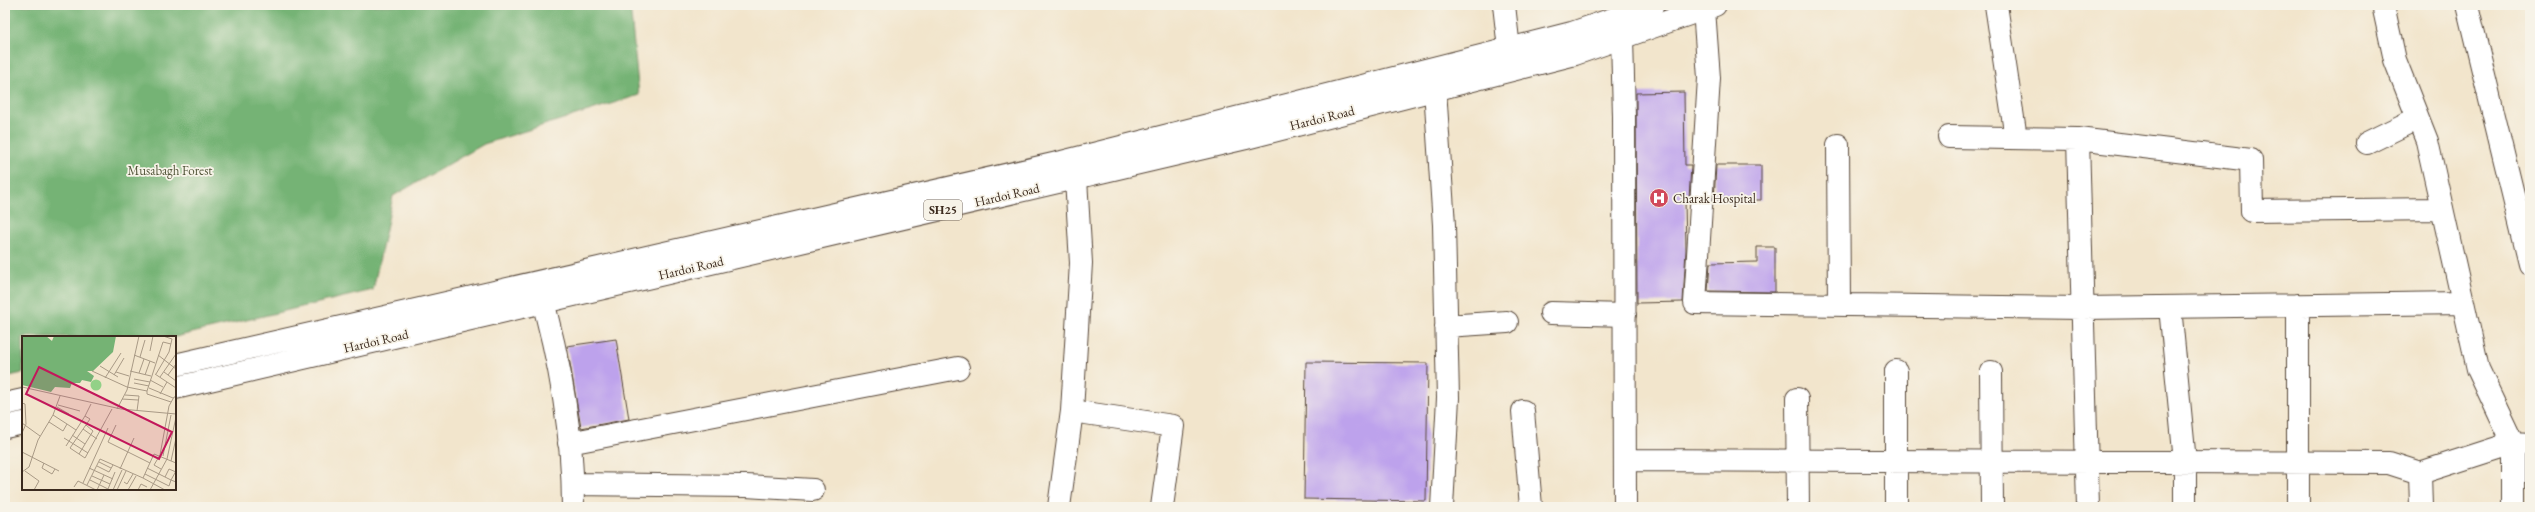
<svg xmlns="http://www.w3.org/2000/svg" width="2535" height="512" font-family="'EB Garamond',serif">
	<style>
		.forest { fill: #75b374; stroke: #586e49 }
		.building { fill: #bda2ec }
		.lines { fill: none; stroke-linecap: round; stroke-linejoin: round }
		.minor-casing { stroke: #564638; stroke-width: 24 }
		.major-casing { stroke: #564638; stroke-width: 24 }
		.minor { stroke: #fff; stroke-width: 22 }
		.major { stroke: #fff; stroke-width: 22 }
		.labels { text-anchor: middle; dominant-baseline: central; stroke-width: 3.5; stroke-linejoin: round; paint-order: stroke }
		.shield { fill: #f7f3e8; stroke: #73665b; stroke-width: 1 }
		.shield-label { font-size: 12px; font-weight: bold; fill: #3b2a1e }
		.street-label { font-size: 13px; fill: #3b2a1e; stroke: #f7f3e8 }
		.park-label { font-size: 13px; fill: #515438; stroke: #f7f3e8 }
		.poi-label { font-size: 13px; fill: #3b2a1e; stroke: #f7f3e8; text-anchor: start }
		.inset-road { fill: none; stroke: #a99a86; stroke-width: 1 }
		.view { fill: #c2185b; fill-opacity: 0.15; stroke: #c2185b; stroke-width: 2 }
		.inset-edge { fill: none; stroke: #3b2a1e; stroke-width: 2 }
	</style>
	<rect width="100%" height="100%" fill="#f7f3e8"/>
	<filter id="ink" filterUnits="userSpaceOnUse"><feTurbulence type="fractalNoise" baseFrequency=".025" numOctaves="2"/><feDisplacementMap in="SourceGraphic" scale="8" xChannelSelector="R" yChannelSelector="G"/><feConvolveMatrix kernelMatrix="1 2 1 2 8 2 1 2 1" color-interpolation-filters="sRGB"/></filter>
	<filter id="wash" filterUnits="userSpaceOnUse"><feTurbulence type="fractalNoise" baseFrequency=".012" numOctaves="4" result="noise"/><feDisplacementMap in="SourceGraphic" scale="16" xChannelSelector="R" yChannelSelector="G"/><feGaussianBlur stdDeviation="0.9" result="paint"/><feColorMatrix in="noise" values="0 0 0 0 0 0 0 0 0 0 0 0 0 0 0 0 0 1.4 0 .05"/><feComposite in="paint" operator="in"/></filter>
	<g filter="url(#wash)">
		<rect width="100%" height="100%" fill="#f2e5cc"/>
		<path class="forest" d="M5,5H630L639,95L484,144L393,196L373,290L175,337H23V373L5,377Z"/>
		<g id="blocks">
			<path class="building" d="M1684,92L1685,165H1691L1689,200H1685L1686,250L1683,302L1637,303L1636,93Z
				M1716,165H1761V200H1714Z
				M1757,247H1775V292L1708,291L1710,263L1757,262Z
				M616,339L629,419L581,428L567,346Z
				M1306,362L1428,363L1426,501L1304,499Z"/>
		</g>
	</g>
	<g filter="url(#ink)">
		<use href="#blocks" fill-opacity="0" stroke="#564638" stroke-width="1"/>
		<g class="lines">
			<defs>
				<path id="minor" d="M1504,5L1509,49L1514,68
					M1996,5L2016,138
					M2383,5L2395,60L2427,141L2478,369L2513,443V507
					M2467,5L2530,264
					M1704,9L1709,78L1695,303L2082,308L2463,303
					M1619,20L1622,37L1624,117L1625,507
					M1435,89L1444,225L1448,398L1442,507
					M1949,137L2078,139L2251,160L2252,211L2442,209
					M2078,139L2088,507
					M2367,143L2418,118
					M1838,145L1839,305
					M1076,179L1081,263L1072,411L1173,426L1162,507
					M538,284C559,356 573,432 573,507
					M2298,305V507
					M2170,307L2185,462V507
					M1551,313L1625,315
					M1446,326L1507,322
					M1896,371V507
					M1991,372L1992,507
					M1797,399L1798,507
					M1523,411L1531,507
					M569,443L958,368
					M1625,460L2389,463L2420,473
					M573,484L746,486L813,490
					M1059,507L1072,411
					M2421,507L2420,473L2513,443L2530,444"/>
				<path id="major" d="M175,365L1062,162L1572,33L1653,5
					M175,388L1246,138L1575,54L1715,5
					M5,404L23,400
					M5,427L23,423"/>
			</defs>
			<use href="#minor" class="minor-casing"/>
			<use href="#major" class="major-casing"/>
			<use href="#minor" class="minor"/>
			<use href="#major" class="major"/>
		</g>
	</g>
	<defs>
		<symbol id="hospital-disc" viewBox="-11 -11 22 22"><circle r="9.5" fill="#d1495b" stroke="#f7f3e8"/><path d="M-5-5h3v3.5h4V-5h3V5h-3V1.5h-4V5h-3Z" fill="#fff"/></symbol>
	</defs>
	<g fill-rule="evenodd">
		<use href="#hospital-disc" x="1648" y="187" width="22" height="22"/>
	</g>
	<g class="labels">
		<rect class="shield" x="924" y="200" width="38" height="20" rx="3"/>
		<g class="shield-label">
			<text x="943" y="210">SH25</text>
		</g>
		<g class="street-label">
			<text transform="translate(1322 118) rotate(-14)">Hardoi Road</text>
			<text transform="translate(1007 195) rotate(-13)">Hardoi Road</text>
			<text transform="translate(691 268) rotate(-13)">Hardoi Road</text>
			<text transform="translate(376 341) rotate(-13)">Hardoi Road</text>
		</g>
		<g class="park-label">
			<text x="170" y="170">Musabagh Forest</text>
		</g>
		<g class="poi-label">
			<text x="1673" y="198">Charak Hospital</text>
		</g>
	</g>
	<g transform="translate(22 336)">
		<rect width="154" height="154" fill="#f2e5cc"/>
		<path d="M68.5 49a5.5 5.5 0 1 1 11 0a5.5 5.5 0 1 1-11 0Z" fill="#92d187"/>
		<path d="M0,0H24L30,5L32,0H94L91,16L71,35H65L72,40L69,46L60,44L58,47H50L48,52L33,51L29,56L0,49Z" fill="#75b374"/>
		<path class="inset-road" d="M128,15L131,0M112,19L133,27M136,19L154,33M118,21L123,4M78,30L96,41M70,35L105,51L125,55L141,6L149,8M108,35L129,40M94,36L107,40M142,36L154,45M117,37L122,23M133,38L154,52M134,38L147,16L150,3L141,0M92,39L102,22M123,39L128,25M146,39L154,28M138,41L154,18M83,42L99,17M112,43L128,46M128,44L141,51M112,47L127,50M0,51L99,73L154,78M127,52L151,62M125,55V58L149,66M138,58L145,46M103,59L117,60L115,75M100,63L116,64M0,67L3,68L4,88L0,97M69,68L63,80L68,83L48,112L63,122L90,73M36,69L58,75M35,71L47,78M95,73L105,54L117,0M31,79L45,88M27,86L41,95L45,88L54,94M0,87L18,100M94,89L86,106L128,127M61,93L75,103M50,99L63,108M42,102L66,117M44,110L63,80M0,116L37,135M57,118L71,95L64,89M141,120L149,79M149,125L154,102M77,126L89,132M22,127L20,132L30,138L33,133M75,130L87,136L91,129M67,132L91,143M125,132L149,144L154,135M98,133L112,102M139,133L132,129L138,119L147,70L152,61H154M3,135L17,145L12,154M0,136L7,131L16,104L31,79L38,60M123,138L147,150L149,144L154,146M70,140L88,148M143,141L147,133L154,136M121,142L143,154M68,144L86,153M102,146L105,148L111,138M61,147L86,92M65,149L78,123L121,142L132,118L154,127M52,151L56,145L74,154M86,153L93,136M75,154L82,139M91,154L100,134M95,154L104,135M106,154L114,140M116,154L119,148L125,151M128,154L145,123L154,81"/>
		<path class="view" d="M17,31L150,96L137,123L4,58Z"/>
		<rect width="154" height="154" class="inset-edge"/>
	</g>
	<rect width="2535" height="512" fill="none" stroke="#f7f3e8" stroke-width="20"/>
</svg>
